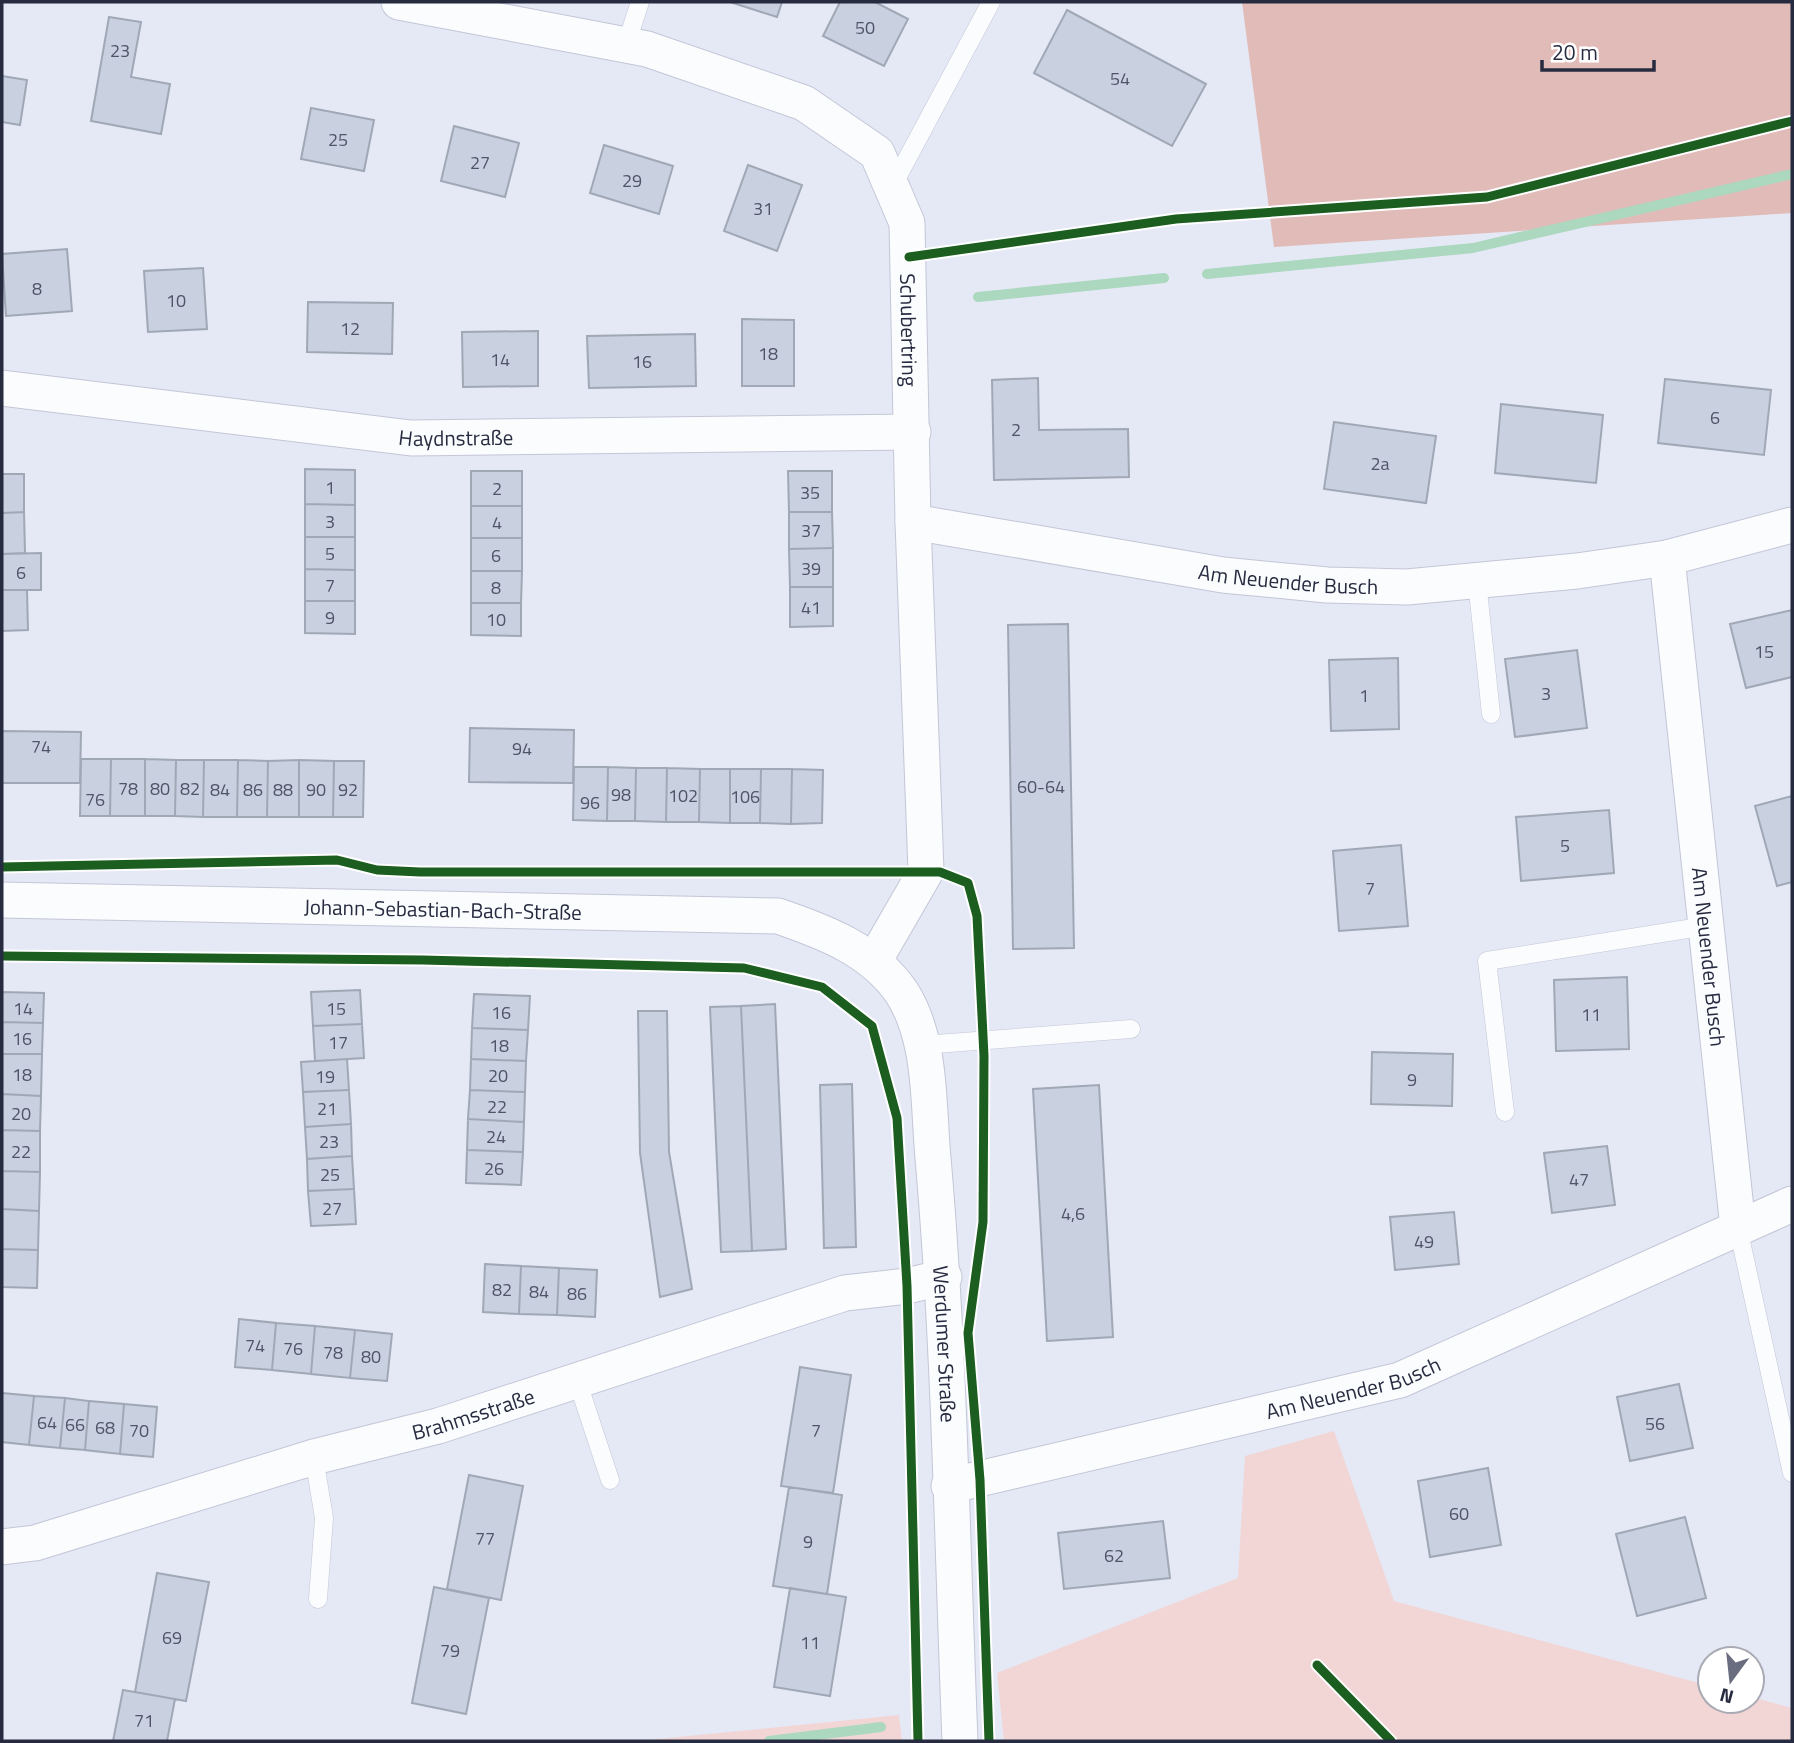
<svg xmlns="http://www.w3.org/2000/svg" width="1794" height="1743" font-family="'Titillium Web',sans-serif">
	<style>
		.green { fill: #f1d6d5 }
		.forest { fill: #e0bbb7 }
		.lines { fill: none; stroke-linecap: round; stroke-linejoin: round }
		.stream { stroke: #abd8bf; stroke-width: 10 }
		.building { fill: #c9d1e1; stroke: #a0a8b6; stroke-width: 2 }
		.lane-casing { stroke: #c3c6d7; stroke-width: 19 }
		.street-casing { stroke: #c3c6d7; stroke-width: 37 }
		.lane { stroke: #fbfcfe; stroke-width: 18 }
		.street { stroke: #fbfcfe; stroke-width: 35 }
		.cycleway-casing { stroke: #fff; stroke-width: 13 }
		.cycleway { stroke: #1b5e20; stroke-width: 9 }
		.labels { text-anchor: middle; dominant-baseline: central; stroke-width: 5; stroke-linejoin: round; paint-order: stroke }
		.number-label { font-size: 18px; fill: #505468 }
		.street-label { font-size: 21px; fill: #272b40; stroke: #fff }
	</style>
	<rect width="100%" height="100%" fill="#e5e8f5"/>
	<path class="green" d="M1334,1431L1394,1601L1710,1686V1701H1752V1697L1792,1708V1741H1004L997,1673L1238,1578L1245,1456Z
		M899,1715L902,1741H638Z"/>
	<path class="forest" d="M1242,2H1792V213L1274,247Z"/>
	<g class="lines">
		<path class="stream" d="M1207,274L1473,248L1792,174
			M978,297L1164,278
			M769,1741L881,1727"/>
	</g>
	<path class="building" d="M730,2H782L777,17Z
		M840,2H875L908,19L884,66L823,36Z
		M1067,10L1206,84L1172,146L1034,73Z
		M109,17L141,22L131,77L170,84L161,134L91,121Z
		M2,76L27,80L20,125L2,122Z
		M311,108L374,120L364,171L301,159Z
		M454,126L519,143L505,197L441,181Z
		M604,145L673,166L659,214L590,193Z
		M748,165L802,185L777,251L724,231Z
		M67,249L72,311L6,316L2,254Z
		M203,268L207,329L148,332L144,271Z
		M308,302L393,303L392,354L307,352Z
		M742,319L794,320V386H742Z
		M538,331V386L463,387L462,332Z
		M695,334L696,386L589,388L587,336Z
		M1038,378L1039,430L1128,429L1129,477L994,480L992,380Z
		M1665,379L1771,390L1764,455L1658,443Z
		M1501,404L1603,415L1596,483L1495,473Z
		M1334,422L1436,436L1426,503L1324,489Z
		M305,469L355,470V505L305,504Z
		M471,471H522V506H471Z
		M788,471H832V512H789Z
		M2,474H24V512L2,513Z
		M305,504L355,505V537H305Z
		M471,506H522V538H471Z
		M24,512L25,553L2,554V513Z
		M789,512H832L833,548L789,549Z
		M305,537H355V570L305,569Z
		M471,538H522V571H471Z
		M833,548V587H790L789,549Z
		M41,553V590H2V554Z
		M305,569L355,570V601H305Z
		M471,571H522L521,603H471Z
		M790,587H833V626L790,627Z
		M2,590H27L28,630L2,631Z
		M305,601H355V634L305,633Z
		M471,603H521V636L471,635Z
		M1792,610V677L1746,688L1730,624Z
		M1068,624L1074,948L1013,949L1008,625Z
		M1577,650L1587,728L1515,737L1505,659Z
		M1398,658L1399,729L1331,731L1329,660Z
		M470,728L574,730L573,783L469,782Z
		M2,731L81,732L80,783H2Z
		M81,759H111L110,816H80Z
		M111,759H145V816H110Z
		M145,759L176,760L175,816H145Z
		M176,760H204L203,817L175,816Z
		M204,760H238L237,817H203Z
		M238,760L268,761L267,817H237Z
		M299,760V817H267L268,761Z
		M299,760L334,761L333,817H299Z
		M334,761H364L363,817H333Z
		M574,767H608L607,821L573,820Z
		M608,767L636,768L635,821H607Z
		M636,768H667L666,822L635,821Z
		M667,768L700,769L699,822H666Z
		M700,769H730V823L699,822Z
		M730,769H761L760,823H730Z
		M761,769H792L791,824L760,823Z
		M792,769L823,770L822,823L791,824Z
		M1792,796V882L1777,886L1755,806Z
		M1609,810L1614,873L1521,881L1516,817Z
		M1401,845L1408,926L1339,931L1333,851Z
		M1627,977L1629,1049L1556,1051L1554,980Z
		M360,990L362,1024L313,1026L311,992Z
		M2,992L44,993L43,1023L2,1022Z
		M474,994L530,996L528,1030L472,1028Z
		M775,1004L786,1249L752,1251L741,1006Z
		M741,1006L752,1251L721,1252L710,1007Z
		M638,1011H667L669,1152L692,1289L660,1297L640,1153Z
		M2,1022L43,1023L42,1054H2Z
		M362,1024L364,1058L315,1061L313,1026Z
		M472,1028L528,1030L526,1061L471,1059Z
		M1372,1052L1453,1054L1452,1106L1371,1104Z
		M2,1054H42L41,1096L2,1094Z
		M347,1059L349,1090L303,1092L301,1062Z
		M471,1059L526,1061L525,1092L470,1090Z
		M852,1084L856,1247L824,1248L820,1085Z
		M1099,1085L1113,1337L1047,1341L1033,1089Z
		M349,1090L351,1124L305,1127L303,1092Z
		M470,1090L525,1092L524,1122L468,1119Z
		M2,1094L41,1096L40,1131L2,1130Z
		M468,1119L524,1122L523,1152L467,1150Z
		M351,1124L352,1156L307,1159L305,1127Z
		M2,1130L40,1131V1172L2,1171Z
		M1607,1146L1615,1205L1552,1213L1544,1153Z
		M467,1150L523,1152L521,1185L466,1183Z
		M352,1156L354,1189L308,1191L307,1159Z
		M2,1171L40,1172L39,1211L2,1209Z
		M354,1189L356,1224L311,1226L308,1191Z
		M2,1209L39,1211L38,1250L2,1249Z
		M1454,1212L1459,1264L1395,1270L1390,1217Z
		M2,1249L38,1250L37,1288L2,1287Z
		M485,1264L521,1266L519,1314L483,1312Z
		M521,1266L559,1268L557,1315L519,1314Z
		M559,1268L597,1270L595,1317L557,1315Z
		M239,1319L276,1323L272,1370L235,1367Z
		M276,1323L315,1326L311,1374L272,1370Z
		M315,1326L355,1330L350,1378L311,1374Z
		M355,1330L392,1334L387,1381L350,1378Z
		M800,1367L851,1375L833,1493L781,1486Z
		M1679,1384L1693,1448L1630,1461L1617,1397Z
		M2,1393L34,1396L29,1445L2,1442Z
		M34,1396L65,1398L60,1448L29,1445Z
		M65,1398L89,1401L85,1450L60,1448Z
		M89,1401L124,1404L120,1454L85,1450Z
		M124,1404L157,1407L153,1457L120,1454Z
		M1488,1468L1501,1545L1430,1557L1418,1481Z
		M469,1475L523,1486L501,1600L447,1589Z
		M789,1487L842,1495L827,1594L773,1586Z
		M1685,1517L1706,1598L1637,1616L1616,1534Z
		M1163,1521L1170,1578L1064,1589L1058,1533Z
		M157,1573L209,1582L186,1701L135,1692Z
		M434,1587L489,1598L466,1714L412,1703Z
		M790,1588L846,1597L830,1696L774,1687Z
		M123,1690L175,1699L167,1741H113Z"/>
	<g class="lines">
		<defs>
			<path id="lane" d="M626,45L640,2
				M892,187L991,2
				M1477,581L1491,714
				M923,1045L1131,1029
				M1505,1112L1487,961L1706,926
				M1738,1228L1792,1473
				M577,1380L610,1480
				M314,1457L324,1518L318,1599"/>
			<g id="street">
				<path id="s1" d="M399,2L647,49L804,103L877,153L907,223L913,522L926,871L874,961"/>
				<path id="s2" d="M2,388L411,438L913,432"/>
				<path id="s3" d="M913,522L1223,575L1327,585L1407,587L1577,571L1667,558L1792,525"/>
				<path id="s4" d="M1667,558L1738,1228"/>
				<path id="s5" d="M2,900L778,916C825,932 873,950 902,993C932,1040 928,1105 933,1158C950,1352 952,1547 960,1741"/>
				<path id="s6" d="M949,1486L1400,1380L1792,1204"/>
				<path id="s7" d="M2,1547L35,1543L314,1457L438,1426L845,1293L907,1286L944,1277"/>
			</g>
		</defs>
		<use href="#lane" class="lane-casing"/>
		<use href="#street" class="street-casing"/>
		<use href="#lane" class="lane"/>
		<use href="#street" class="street"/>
		<defs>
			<path id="cycleway" d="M909,257L1176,219L1487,197L1792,121
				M2,867L337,860L377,870L420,872H940L968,883L977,916L984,1056L983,1222L968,1333L980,1480L989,1741
				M2,956L423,960L744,968L822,987L872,1026L897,1118L907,1286L918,1741
				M1317,1665L1391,1741"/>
		</defs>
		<use href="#cycleway" class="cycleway-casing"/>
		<use href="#cycleway" class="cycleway"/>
	</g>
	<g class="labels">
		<g class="number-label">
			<text x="865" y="27">50</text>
			<text x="120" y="50">23</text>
			<text x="1120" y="78">54</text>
			<text x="338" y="139">25</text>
			<text x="480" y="162">27</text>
			<text x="632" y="180">29</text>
			<text x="763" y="208">31</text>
			<text x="37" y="288">8</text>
			<text x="176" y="300">10</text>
			<text x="350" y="328">12</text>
			<text x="768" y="353">18</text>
			<text x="500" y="359">14</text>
			<text x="642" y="361">16</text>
			<text x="1715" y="417">6</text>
			<text x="1016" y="429">2</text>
			<text x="1380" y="463">2a</text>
			<text x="330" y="487">1</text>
			<text x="497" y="488">2</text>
			<text x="810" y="492">35</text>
			<text x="330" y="521">3</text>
			<text x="497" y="522">4</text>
			<text x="811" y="530">37</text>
			<text x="330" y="553">5</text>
			<text x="496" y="555">6</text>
			<text x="811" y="568">39</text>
			<text x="21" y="572">6</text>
			<text x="330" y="585">7</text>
			<text x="496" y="587">8</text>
			<text x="811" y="607">41</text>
			<text x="330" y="617">9</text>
			<text x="496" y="619">10</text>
			<text x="1764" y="651">15</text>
			<text x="1546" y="693">3</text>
			<text x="1364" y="695">1</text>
			<text x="41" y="746">74</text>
			<text x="522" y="748">94</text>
			<text x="1041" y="786">60-64</text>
			<text x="128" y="788">78</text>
			<text x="160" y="788">80</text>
			<text x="190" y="788">82</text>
			<text x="220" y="789">84</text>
			<text x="253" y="789">86</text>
			<text x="283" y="789">88</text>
			<text x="316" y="789">90</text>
			<text x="348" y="789">92</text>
			<text x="621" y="794">98</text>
			<text x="683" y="795">102</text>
			<text x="745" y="796">106</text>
			<text x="95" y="799">76</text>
			<text x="590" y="802">96</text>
			<text x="1565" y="845">5</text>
			<text x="1370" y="888">7</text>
			<text x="23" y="1008">14</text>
			<text x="336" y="1008">15</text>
			<text x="501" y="1012">16</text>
			<text x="1591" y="1014">11</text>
			<text x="22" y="1038">16</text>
			<text x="338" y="1042">17</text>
			<text x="499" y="1045">18</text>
			<text x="22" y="1074">18</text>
			<text x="498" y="1075">20</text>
			<text x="325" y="1076">19</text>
			<text x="1412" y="1079">9</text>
			<text x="497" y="1106">22</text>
			<text x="327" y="1108">21</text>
			<text x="21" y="1113">20</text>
			<text x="496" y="1136">24</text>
			<text x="329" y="1141">23</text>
			<text x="21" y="1151">22</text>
			<text x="494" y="1168">26</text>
			<text x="330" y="1174">25</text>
			<text x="1579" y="1179">47</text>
			<text x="332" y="1208">27</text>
			<text x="1073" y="1213">4,6</text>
			<text x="1424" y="1241">49</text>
			<text x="502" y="1289">82</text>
			<text x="539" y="1291">84</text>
			<text x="577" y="1293">86</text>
			<text x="255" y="1345">74</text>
			<text x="293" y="1348">76</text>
			<text x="333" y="1352">78</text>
			<text x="371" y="1356">80</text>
			<text x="47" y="1422">64</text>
			<text x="1655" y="1423">56</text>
			<text x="75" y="1424">66</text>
			<text x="105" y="1427">68</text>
			<text x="139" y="1430">70</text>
			<text x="816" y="1430">7</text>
			<text x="1459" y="1513">60</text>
			<text x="485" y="1538">77</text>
			<text x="808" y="1541">9</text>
			<text x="1114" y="1555">62</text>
			<text x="172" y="1637">69</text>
			<text x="810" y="1642">11</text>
			<text x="450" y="1650">79</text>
			<text x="144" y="1720">71</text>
		</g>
		<g class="street-label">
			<text stroke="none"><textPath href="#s1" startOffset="690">Schubertring</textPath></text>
			<text stroke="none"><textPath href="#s2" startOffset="457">Haydnstraße</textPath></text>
			<text stroke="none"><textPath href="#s3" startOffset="380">Am Neuender Busch</textPath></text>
			<text stroke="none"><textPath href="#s5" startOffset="441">Johann-Sebastian-Bach-Straße</textPath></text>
			<text stroke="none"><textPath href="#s4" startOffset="401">Am Neuender Busch</textPath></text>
			<text stroke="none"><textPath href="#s5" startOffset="1281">Werdumer Straße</textPath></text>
			<text stroke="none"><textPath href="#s6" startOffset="416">Am Neuender Busch</textPath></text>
			<text stroke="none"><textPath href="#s7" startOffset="490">Brahmsstraße</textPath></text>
		</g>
	</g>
	<rect width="1794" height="1743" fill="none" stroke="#272b40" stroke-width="7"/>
	<g transform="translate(1731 1680) rotate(195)"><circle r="33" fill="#ffffff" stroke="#a9aab3" stroke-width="2"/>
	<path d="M0-5L12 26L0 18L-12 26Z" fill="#6a6d7f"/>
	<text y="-10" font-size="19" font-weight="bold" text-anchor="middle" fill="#272b40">N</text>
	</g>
	<path d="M1542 60v10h112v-10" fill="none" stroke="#272b40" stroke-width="3.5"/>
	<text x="1552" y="60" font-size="21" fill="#272b40" stroke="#ffffff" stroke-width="5" paint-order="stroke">20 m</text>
</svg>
